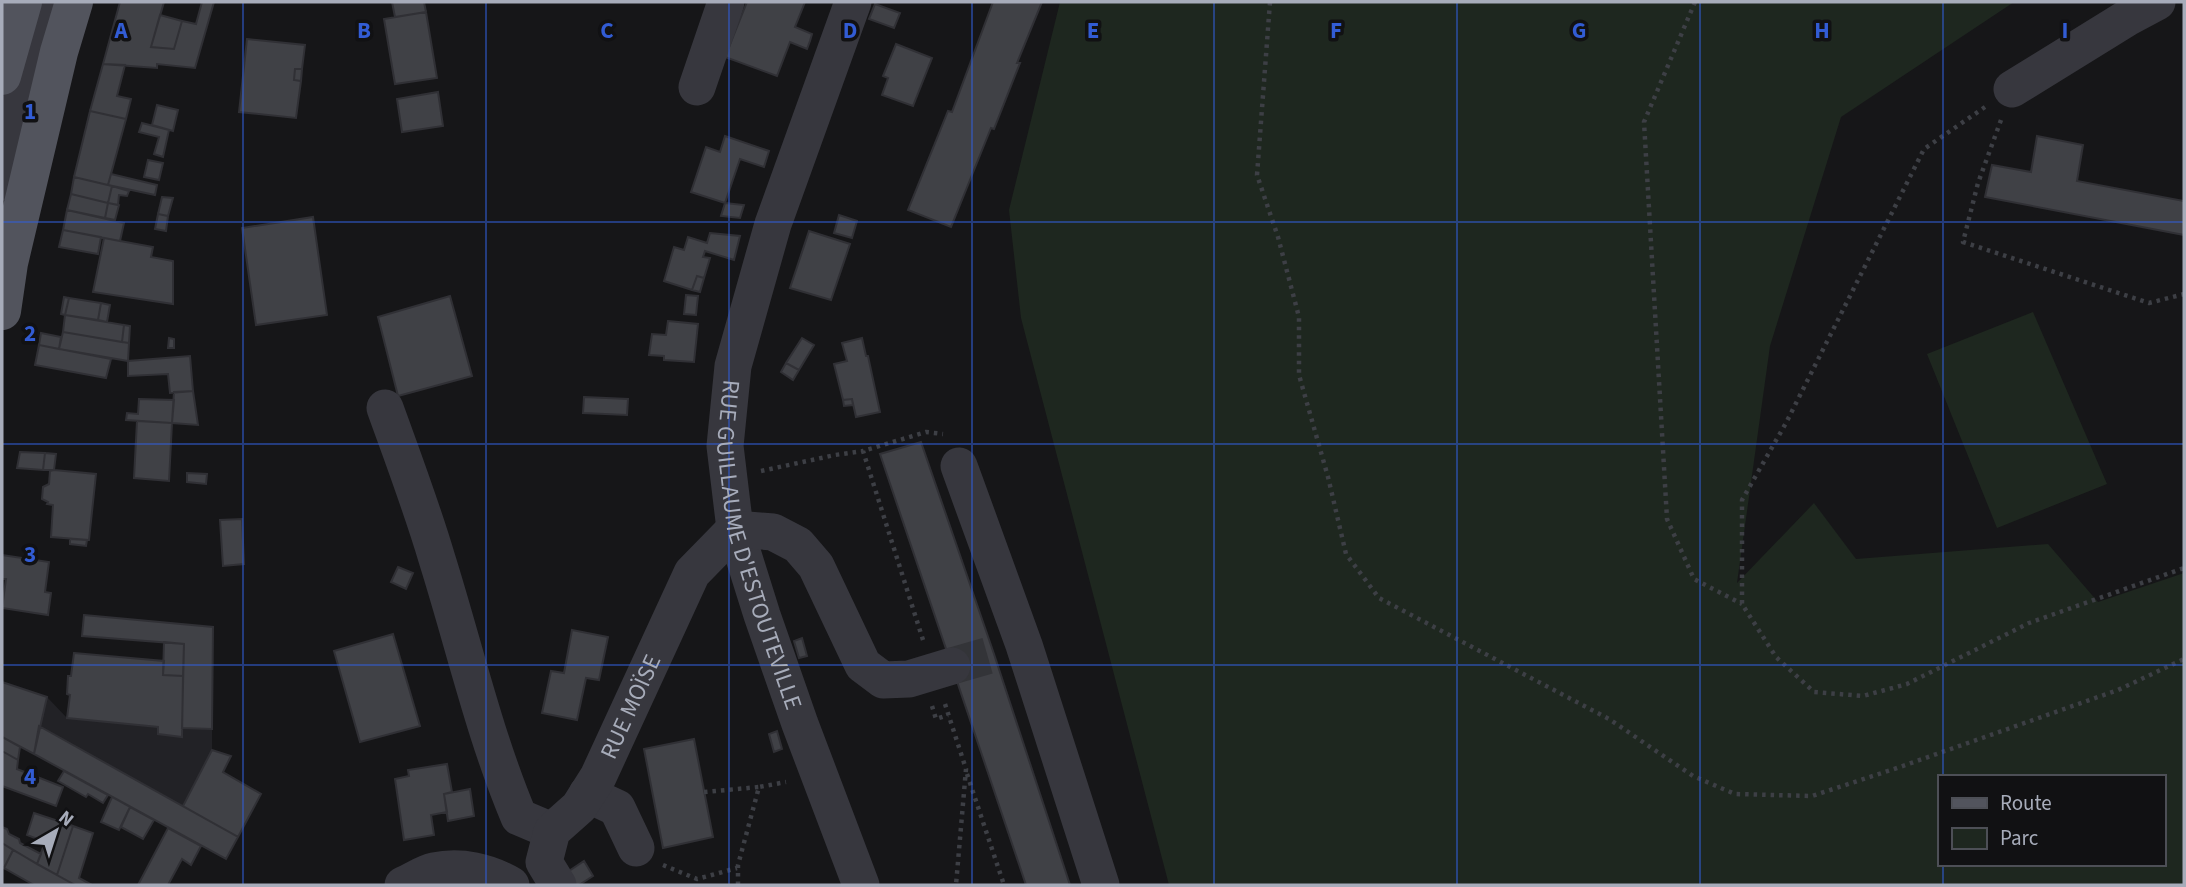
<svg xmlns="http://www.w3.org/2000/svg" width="2186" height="887" font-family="'Source Sans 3',sans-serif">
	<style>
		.built { fill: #222226 }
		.green { fill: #1e271f; fill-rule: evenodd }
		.building { fill: #404146; stroke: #303035; stroke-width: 2 }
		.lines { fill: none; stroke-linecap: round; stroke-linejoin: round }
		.minor-tunnel { stroke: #333438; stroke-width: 37; stroke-dasharray: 37 18; stroke-linecap: butt }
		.path { stroke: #3d3f45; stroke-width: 4.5; stroke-dasharray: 3.5 5; stroke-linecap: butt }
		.minor { stroke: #37373e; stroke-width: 37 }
		.major { stroke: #52545d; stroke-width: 38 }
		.grid { fill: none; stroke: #325cd4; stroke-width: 2; stroke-opacity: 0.55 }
		.labels { text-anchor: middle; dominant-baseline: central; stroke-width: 7; stroke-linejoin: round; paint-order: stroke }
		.street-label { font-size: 24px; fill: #a7acba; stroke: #111113 }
		.grid-label { font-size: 23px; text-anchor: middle; font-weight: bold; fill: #325cd4; stroke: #111113; stroke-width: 7; stroke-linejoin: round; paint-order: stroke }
	</style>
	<rect width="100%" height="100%" fill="#161618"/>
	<path class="built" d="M47,697L67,718L158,727V734L181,737L182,728L212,729V750L231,756L223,772L261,794L226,859L34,754Z"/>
	<path class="green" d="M1060,2H2014L1841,117L1770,346L1737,583L1814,503L1856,559L2048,544L2098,602L2184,573V885H1169L1021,318L1009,210ZM1939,777H2163V864H1939Z
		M2033,312L2107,484L1997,528L1927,354Z"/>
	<path class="building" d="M120,2H164L151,47L174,49L182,21L196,24L202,2H214L195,68L157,64V68L103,64Z
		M392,2H424L426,12L395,17Z
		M747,2H805L795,27L812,34L810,41L807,49L790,42L777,76L725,57Z
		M993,2H1042L1017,63H1020L994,129L991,128L951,227L908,210L948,111L952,112Z
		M875,4L900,13L894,28L869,19Z
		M426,12L437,78L395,84L384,19Z
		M160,15L182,21L174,49L151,47Z
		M247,39L305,45L302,69H295L294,80L301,81L296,118L239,112Z
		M896,44L932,58L913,106L882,95L888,78L883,76Z
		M103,64L125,65L117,96L131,99L126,119L90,111Z
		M295,69H302L301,81L294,80Z
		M438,92L443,126L402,132L397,99Z
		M157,105L178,110L173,131L152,125Z
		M90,111L126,119L108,185L74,177Z
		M142,123L169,130L163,157L154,154L159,137L139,132Z
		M725,136L769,151L764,167L740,159L725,203L691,192L706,147L720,152Z
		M2037,136L2083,145L2077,181L2184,201V235L1985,197L1992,165L2031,172Z
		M148,160L163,163L159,180L144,177Z
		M111,174L157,185L155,195L108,185Z
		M74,177L112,186L108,203L71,194Z
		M112,186L129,191L127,196L119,195L118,205L108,203Z
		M71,194L108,203L105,218L67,210Z
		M162,197L173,198L168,216L158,214Z
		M108,203L119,205L115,220L105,218Z
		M725,203L744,205L740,218L721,216Z
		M67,210L124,223L120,241L63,230Z
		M158,214L168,216L166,231L155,229Z
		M839,215L857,221L852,238L834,233Z
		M313,217L327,315L256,325L242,228Z
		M63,230L101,237L98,254L59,247Z
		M809,231L850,244L831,300L790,288Z
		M710,233L740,236L734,260L705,251L703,257L710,258L704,278L697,276L692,290L664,281L674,247L684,250L688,237L707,243Z
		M104,238L153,247L151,257L173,261V304L93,292Z
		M697,276L704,278L700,292L692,290Z
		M686,295L698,296L696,315L684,314Z
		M450,296L472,376L398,396L378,317Z
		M64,297L69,298L65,315L61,314Z
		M69,298L101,303L98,320L65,315Z
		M101,303L110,305L107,322L98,320Z
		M65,315L124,325L122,342L63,332Z
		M668,321L698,324L694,362L664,360V356L649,355L652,334L666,335Z
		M124,325L130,326L129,343L122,342Z
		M63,332L129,343L128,361L59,349Z
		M41,333L61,337L59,349L39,345Z
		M169,338L174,339V348H168Z
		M802,338L814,345L799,370L786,363Z
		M862,338L866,356H868L880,412L856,417L852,399L843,400L834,364L847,361L842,343Z
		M39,345L111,359L106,378L35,365Z
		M190,356L193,391L170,393L168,374L128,376V361Z
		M786,363L799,370L793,380L781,372Z
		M193,391L198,425L172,423L174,392Z
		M584,397L628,399L627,415L583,413Z
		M139,399L174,400L172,423L126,420L127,413L138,414Z
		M852,399L853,405L844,406L843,400Z
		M137,421L172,423L169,481L134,478Z
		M921,442L994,654L1070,885H1026L880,454Z
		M20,452L45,453L43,470L17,468Z
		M45,453L56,454L54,470H43Z
		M54,470L96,474L89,540L51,537L53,505L47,504L48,502L42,499L43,487L49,484L50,471Z
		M187,473L207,474L206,484L187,482Z
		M242,519L244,564L223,566L220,520Z
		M70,539L87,540L86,546L70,544Z
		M2,555L49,562L45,592L51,593L48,615L2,608L6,579H2Z
		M398,567L413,573L406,589L391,582Z
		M84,615L213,627L212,729L182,728L184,644L82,636Z
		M572,630L608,637L599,680L586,678L577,720L542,713L551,671L564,673Z
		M393,634L420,726L360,742L334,651Z
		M802,638L807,656L799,658L794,641Z
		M164,642L184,644L183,676L163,675Z
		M74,653L164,661L163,675L183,676L182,737L158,734V727L67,718L70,695L67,694L68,676H71Z
		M2,682L47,697L34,754L2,737Z
		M39,726L238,837L226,859L34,754Z
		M777,731L782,749L774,752L769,734Z
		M2,737L20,747L18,760L2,751Z
		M694,739L713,837L663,848L644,749Z
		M212,750L231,756L223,772L261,794L238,837L183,806Z
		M2,751L18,760L17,769L63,787L56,806L2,786Z
		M447,764L452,792L444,794L447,812L431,815L434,835L404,840L395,779L409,776L408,770Z
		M64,771L108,795L103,803L88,794L86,797L58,781Z
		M470,789L474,816L448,821L444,794Z
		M112,797L130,807L119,830L101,822Z
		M130,807L154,820L143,839L121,827Z
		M34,813L73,826L57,875L37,864L45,842L27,835Z
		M73,826L93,833L79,878L92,885H75L57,875Z
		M2,827L7,829L9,834L19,839L20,843L41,854L37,864L2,843Z
		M168,828L201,846L191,865L182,859L168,885H138Z
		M2,843L13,850L4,868L2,866Z
		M13,850L57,875L75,885H34L4,868Z
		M584,861L593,876L579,885H574L566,873Z"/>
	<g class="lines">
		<path class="minor-tunnel" d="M952,666L994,654"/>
		<path class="path" d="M1270,2L1257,175L1278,237L1299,317V375L1328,477L1346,554L1379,598L1609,719L1693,776L1735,794L1812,796L1897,768L2118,690L2184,659
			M1695,2L1644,122L1667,519L1694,579L1742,604
			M1985,107L1924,149L1786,423L1742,500V604L1776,657L1814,692L1863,696L1907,684L2029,623L2184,568
			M2001,120L1978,183L1963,242L2149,303L2184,294
			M761,471L835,455L863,451
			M923,640L863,451L926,432L943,434
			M945,704L966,769L956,885
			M932,706L936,719L948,715
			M967,774L1004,885
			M704,792L759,787
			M663,865L697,879L737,868
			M738,885V865L759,787L786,782"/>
		<g class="minor">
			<path id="s1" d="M853,2L773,224L733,366L725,446L735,529L762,615L800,724L861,885"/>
			<path d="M697,87L726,2"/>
			<path d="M2012,89L2127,18L2157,2"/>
			<path d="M2,182L23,92L50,2"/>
			<path d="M385,408C403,458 422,508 437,559C464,645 484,734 519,817L552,831"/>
			<path d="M959,466L1024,645L1101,885"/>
			<path d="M587,794L617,808L636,848"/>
			<path d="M403,885C413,881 424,873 434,871C461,865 489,872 511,885"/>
			<path id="s2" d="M558,885L544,862L552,831L579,807L598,777L692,573L735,529L773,532L798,545L816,566L863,665L883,680L909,679L952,666"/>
		</g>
		<path class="major" d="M2,76L23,2
			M2,311L9,263L59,52L74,2"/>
	</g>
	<path class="grid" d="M243,2V885M486,2V885M729,2V885M972,2V885M1214,2V885M1457,2V885M1700,2V885M1943,2V777M2,222H2184M2,444H2184M2,665H2184M1943,864V885"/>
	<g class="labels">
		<g class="street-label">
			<text stroke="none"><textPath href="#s1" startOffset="567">RUE GUILLAUME D'ESTOUTEVILLE</textPath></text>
			<text stroke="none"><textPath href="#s2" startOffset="208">RUE MOÏSE</textPath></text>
		</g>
	</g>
	<g class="grid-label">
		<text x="121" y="38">A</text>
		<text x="364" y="38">B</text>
		<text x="607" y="38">C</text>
		<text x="850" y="38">D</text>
		<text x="1093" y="38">E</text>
		<text x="1336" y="38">F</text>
		<text x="1579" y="38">G</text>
		<text x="1822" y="38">H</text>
		<text x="2065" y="38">I</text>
		<text x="30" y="119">1</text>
		<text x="30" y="341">2</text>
		<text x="30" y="562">3</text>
		<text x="30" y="784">4</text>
	</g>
	<rect width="2186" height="887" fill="none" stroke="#a7acba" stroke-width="7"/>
	<rect x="1938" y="775" width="228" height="91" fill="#111113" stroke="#4d4f56" stroke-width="2"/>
	<rect x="1952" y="798" width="35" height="10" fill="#52545d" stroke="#4d4f56" stroke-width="2"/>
	<text x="2000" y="810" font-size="21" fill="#a7acba">Route</text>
	<rect x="1952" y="828" width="35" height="21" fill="#1e271f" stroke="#4d4f56" stroke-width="2"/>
	<text x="2000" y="845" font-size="21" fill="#a7acba">Parc</text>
	<g transform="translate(56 831) rotate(39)" stroke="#111113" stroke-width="5" paint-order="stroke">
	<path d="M0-5L12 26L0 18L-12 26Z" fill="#a7acba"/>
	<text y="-10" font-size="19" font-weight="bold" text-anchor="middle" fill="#a7acba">N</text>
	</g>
</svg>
